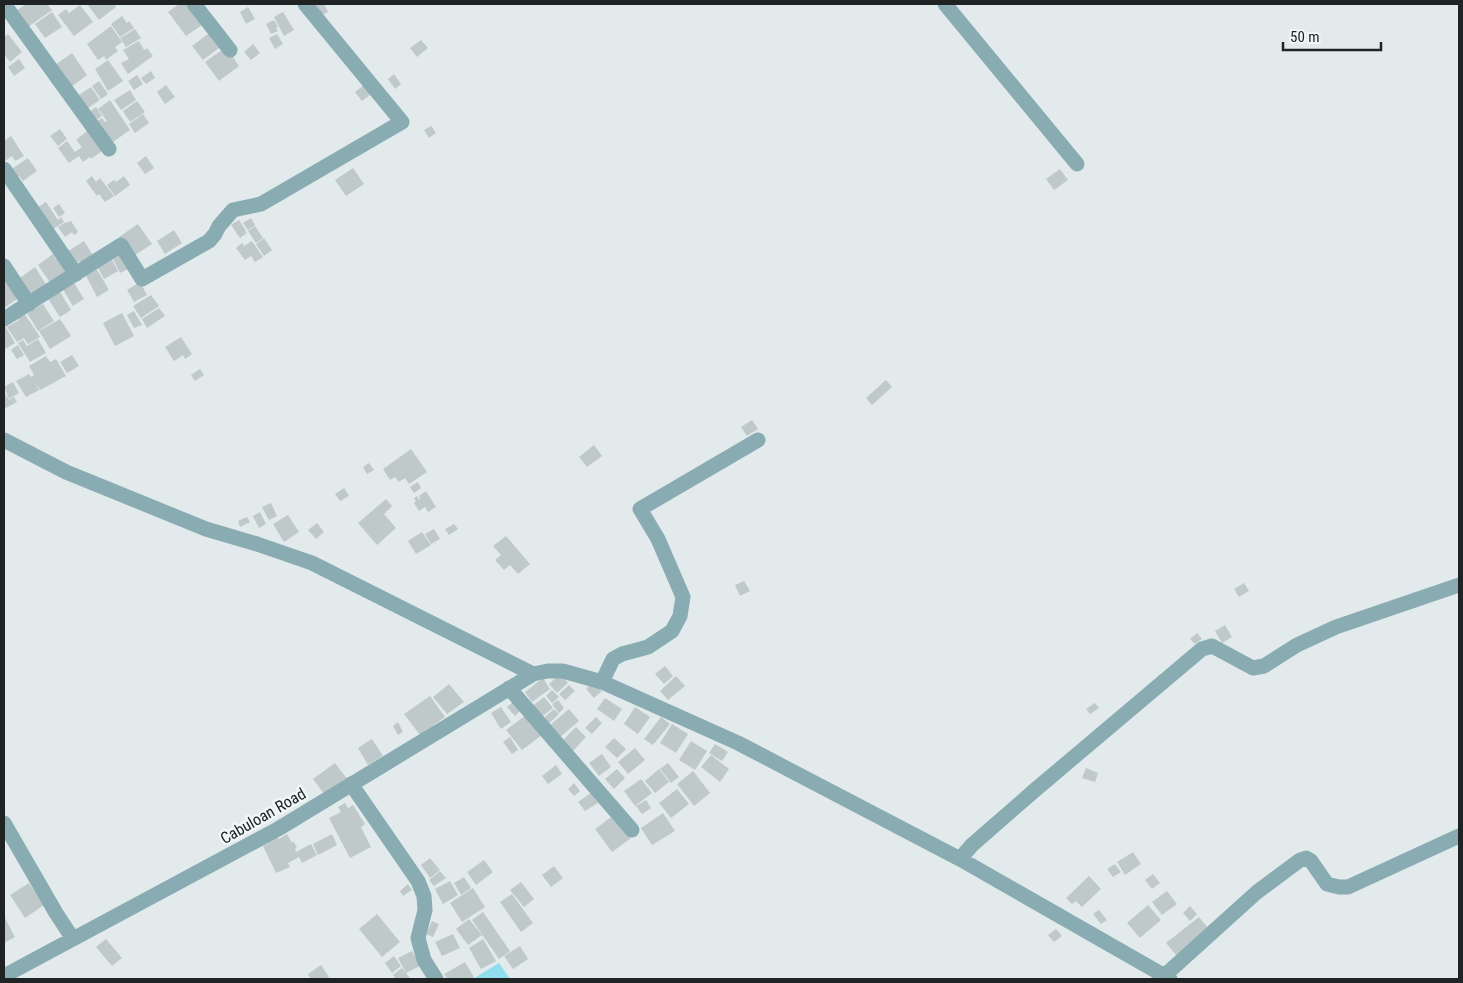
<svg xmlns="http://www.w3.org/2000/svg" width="1463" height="983" font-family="'Roboto Condensed',sans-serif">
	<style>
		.green { fill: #90deed }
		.building { fill: #c0c9ca }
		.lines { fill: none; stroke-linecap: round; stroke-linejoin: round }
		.minor { stroke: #89abb2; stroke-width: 15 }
		.labels { text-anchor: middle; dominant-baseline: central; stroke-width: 5; stroke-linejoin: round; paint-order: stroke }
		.street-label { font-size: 16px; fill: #202323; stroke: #eff7f9 }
	</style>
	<rect width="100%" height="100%" fill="#e2eaec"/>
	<path class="green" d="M499,963L510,979H473Z"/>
	<path class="building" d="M26,4H47L52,10L28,27L16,11Z
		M87,4H114L116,7L99,20Z
		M179,4H191L205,23L186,36L168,12Z
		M314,4H324L328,12L320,16Z
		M80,5L93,22L74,36L58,15L66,9L69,13Z
		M248,7L255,19L246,24L240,12Z
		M52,12L62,27L45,38L35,24Z
		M283,12L294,30L284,36L274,17Z
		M122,16L127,23L129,21L134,28L120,37L111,24Z
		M274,20L278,27L276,28L278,31L271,34L266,24Z
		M111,26L122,42L115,47L118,51L106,60L104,56L98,60L87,44Z
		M135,29L141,38L126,47L120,38Z
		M212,31L223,45L203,60L192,46Z
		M8,34L22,52L10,62L4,54V37Z
		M277,34L283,44L275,49L269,38Z
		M421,40L428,48L417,57L410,48Z
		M139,41L144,50L147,48L153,56L128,74L121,63L129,59L123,50Z
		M253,44L260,53L251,60L244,52Z
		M226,47L239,66L219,81L205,62Z
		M72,53L87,75L71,87L55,65Z
		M19,59L25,68L14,76L8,67Z
		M108,60L123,81L108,91L95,69Z
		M151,71L155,78L146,84L141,78Z
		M394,74L401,84L395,89L388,79Z
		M137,75L143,84L134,90L128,81Z
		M99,81L108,94L101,99L92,86Z
		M166,85L175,97L165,104L157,92Z
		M364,85L371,94L362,101L355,92Z
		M91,87L100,100L85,110L76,97Z
		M130,90L136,100L121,110L114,100Z
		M110,100L130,130L110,144L94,123L102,118L105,122L107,121L98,109Z
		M137,101L145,112L130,122L123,111Z
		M96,107L102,116L95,121L89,112Z
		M143,114L149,123L135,133L129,124Z
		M431,126L436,133L429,138L424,130Z
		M60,129L67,139L58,146L50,136Z
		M87,131L102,151L91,159L90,157L83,162L79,156L69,163L58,148L67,141L75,152L82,147L76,140Z
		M11,136L24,156L15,161L12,156L5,161L4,159V141Z
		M146,156L154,168L145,174L137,163Z
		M28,158L37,171L23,181L19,176L16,179L10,170Z
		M353,168L364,184L346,196L335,180Z
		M1060,169L1068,180L1054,190L1046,179Z
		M92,176L96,182L100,178L114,196L105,202L99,194L97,196L86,181Z
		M124,176L130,185L115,196L107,185L114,180L116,182Z
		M46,202L58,220L61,217L64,222L50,231L35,209Z
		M59,204L65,213L59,217L53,208Z
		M251,218L255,225L248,230L243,223Z
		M239,220L246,231L245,233L246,232L247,233L240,238L231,225Z
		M71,221L78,232L74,235L72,232L65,237L58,227L66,222L67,223Z
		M138,224L152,244L132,257L119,237Z
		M255,226L263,238L256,243L248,231Z
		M174,230L182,243L165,254L157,241Z
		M264,238L272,250L264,256L256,244Z
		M84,241L94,257L82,264L80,261L72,265L65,253Z
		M252,241L263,257L255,262L251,256L245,260L236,248L242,243L244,246Z
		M120,250L130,268L120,273L111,255Z
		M53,254L56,259L60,256L69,269L53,287L38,265Z
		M110,256L118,271L104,279L96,264Z
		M35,267L49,289L31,301L17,280Z
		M96,268L109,290L97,297L85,274Z
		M4,274L20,297L4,308Z
		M73,281L84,299L73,306L62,288Z
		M140,282L147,295L134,302L127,290Z
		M59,290L71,310L60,317L47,297Z
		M151,295L159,306L141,318L133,306Z
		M43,304L54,321L38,331L27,313Z
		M159,308L165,316L147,328L142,319Z
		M134,311L142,325L134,328L127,315Z
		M24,313L40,337L28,344L24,338L17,342L7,327L19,320L17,318Z
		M122,313L134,336L115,346L103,323Z
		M60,319L71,336L50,349L39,331Z
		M4,324L15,343L5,349L4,347Z
		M181,337L192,354L185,359L183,355L174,361L165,347Z
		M38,339L46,353L30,362L18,343L23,340L27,346Z
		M18,345L24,355L17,359L11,350Z
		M72,355L79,366L67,373L60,362Z
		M46,356L50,362L56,359L66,376L40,390L35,382L39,390L26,397L16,381L29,374L31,377L34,375L29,366Z
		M200,369L204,375L195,381L191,375Z
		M886,380L892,387L872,405L866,398Z
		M13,382L19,393L9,399L4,387Z
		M4,392L9,400L14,397L17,402L4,409Z
		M752,420L758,429L747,436L741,427Z
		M594,445L602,456L587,467L579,457Z
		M411,449L427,472L409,484L405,478L399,482L395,477L390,480L383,469Z
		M369,463L374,470L367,474L363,467Z
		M418,482L421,488L414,493L410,487Z
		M344,488L349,496L340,501L335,494Z
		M426,491L436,507L428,512L425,507L419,511L414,503L416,501L414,498L417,496L419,500L420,499L419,496Z
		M386,499L392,506L384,514L396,528L377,545L358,523Z
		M271,503L277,516L269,520L262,507Z
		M260,512L266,524L259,528L253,516Z
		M288,515L299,532L284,542L273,524Z
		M247,517L250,522L240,527L238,521Z
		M317,523L324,532L316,539L308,530Z
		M454,524L458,529L449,535L445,529Z
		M434,529L440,539L431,544L425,534Z
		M422,532L431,545L416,554L408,541Z
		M506,536L530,564L518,574L510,565L504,570L495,560L501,555L493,546Z
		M744,581L750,591L740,596L735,585Z
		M1244,583L1249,591L1239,597L1234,589Z
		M1225,625L1232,637L1222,643L1215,631Z
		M1197,633L1202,639L1195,644L1190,639Z
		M665,666L673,676L664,684L655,674Z
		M560,674L568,683L557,693L549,684Z
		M676,676L685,686L668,700L660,691Z
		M543,678L550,689L532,702L525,692Z
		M593,682L602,691L594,698L586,689Z
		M449,684L464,702L447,714L433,697Z
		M569,685L575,691L565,700L559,694Z
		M552,690L559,697L552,703L546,696Z
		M430,696L445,717L420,735L404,714Z
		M544,697L553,708L540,718L531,707Z
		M605,698L622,709L614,721L597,709Z
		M558,700L564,708L559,713L552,704Z
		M514,701L521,710L515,716L507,707Z
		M1095,703L1099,708L1090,714L1086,709Z
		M501,707L511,722L501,729L491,713Z
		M635,707L650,717L638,734L624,724Z
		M554,709L559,714L546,726L541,720Z
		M569,709L579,721L559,738L549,726Z
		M526,715L542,735L522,750L506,730Z
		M596,717L602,723L592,734L585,728Z
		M661,717L670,724L653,745L644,739Z
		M398,722L403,732L398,735L393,726Z
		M672,724L688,734L676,753L660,743Z
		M576,727L586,737L573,751L562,741Z
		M510,737L518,750L512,754L503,742Z
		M614,738L626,749L617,758L605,747Z
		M372,739L383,756L368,765L358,748Z
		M691,741L707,751L695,770L679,760Z
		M715,744L728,752L722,761L709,753Z
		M635,748L645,760L628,774L618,762Z
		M602,754L611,767L599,776L589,763Z
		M711,755L729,769L720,782L701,767Z
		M335,763L347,779L324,794L313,779Z
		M668,763L679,777L671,783L660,769Z
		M556,765L562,774L548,784L542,776Z
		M1086,768L1098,773L1095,782L1082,778Z
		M617,769L625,778L614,789L605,779Z
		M659,769L669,782L655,793L645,781Z
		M693,771L710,793L694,806L677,784Z
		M641,779L652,793L635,806L624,791Z
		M574,783L580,791L574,796L568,789Z
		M677,789L689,804L671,818L659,803Z
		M591,793L598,803L585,811L578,802Z
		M646,800L651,808L642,814L636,806Z
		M345,803L348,808L353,805L365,824L361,827L371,847L350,858L329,818L341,812L338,807Z
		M663,813L675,831L652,845L641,828Z
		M614,815L631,838L612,852L595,829Z
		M287,834L292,843L293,841L297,847L295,849L296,852L311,844L317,855L302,863L299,857L288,863L290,867L276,873L263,846L269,843L267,840L276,835L279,839Z
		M332,834L337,845L318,855L313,844Z
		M1133,852L1141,864L1125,875L1117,862Z
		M430,858L440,870L430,878L421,865Z
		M484,860L493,872L476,885L467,872Z
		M1115,864L1121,872L1113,877L1107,869Z
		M554,866L563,878L551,887L542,875Z
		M440,871L446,878L434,886L429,880Z
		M1153,874L1160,883L1152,889L1145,880Z
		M1089,876L1101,889L1082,907L1076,901L1072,904L1066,898Z
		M464,877L471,888L461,895L454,883Z
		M450,881L458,895L443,904L435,889Z
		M521,882L534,899L524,907L510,890Z
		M29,883L44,905L25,918L10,895Z
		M408,884L412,890L403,896L400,891Z
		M473,888L485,907L462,922L450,903Z
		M1167,891L1177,904L1162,915L1152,902Z
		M512,894L533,923L521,932L500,902Z
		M1148,905L1161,920L1140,938L1127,923Z
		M1190,906L1197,914L1190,921L1183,913Z
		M1099,910L1107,920L1101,924L1093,914Z
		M483,912L510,951L499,959L472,920Z
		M377,914L400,942L382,957L359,929Z
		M4,916L15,937L4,943Z
		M1199,917L1209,929L1176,955L1166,943Z
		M469,919L482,935L468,945L456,929Z
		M432,921L439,924L433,937L426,934Z
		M1056,929L1062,936L1054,942L1048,935Z
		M453,934L460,948L442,956L435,942Z
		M106,939L122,958L112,966L96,947Z
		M483,939L496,961L481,969L469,948Z
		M520,946L528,959L513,969L504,956Z
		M412,951L420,966L406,973L398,958Z
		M394,956L401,966L392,973L385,963Z
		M465,962L474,977L470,979H448L444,974Z
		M321,965L329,977L325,979H311L308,974Z
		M402,968L410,978L409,979H396L393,975Z"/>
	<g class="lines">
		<path class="minor" d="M4,4L109,149
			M194,4L230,50
			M945,4L1077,164
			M4,169L76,274
			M4,266L29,304
			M4,319L121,245L142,279L209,241L215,234L219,226L233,210L261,204L402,122L305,4
			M4,440L66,472L206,529L257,544L312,563L533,674L548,671H563L602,682L738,743L960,859L1170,979
			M602,682L613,659L622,654L648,647L672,631L680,616L683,597L658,539L640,509L758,440
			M509,688L632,830
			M351,784L418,881L424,896L425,910L418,938L424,960L436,979
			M4,823L56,913L73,939
			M960,859L972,845L1035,790L1202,649L1212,646L1253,668L1264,666L1297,645L1336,627L1459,585
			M4,976L278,829L533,674
			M1164,976L1257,892L1300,860L1306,858L1311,861L1327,884L1339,887H1348L1459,836"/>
	</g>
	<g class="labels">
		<g class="street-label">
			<text transform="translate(263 816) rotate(-30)">Cabuloan Road</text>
		</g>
	</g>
	<rect width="1463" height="983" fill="none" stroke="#202323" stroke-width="10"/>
	<path d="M1283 42v8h98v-8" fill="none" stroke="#202323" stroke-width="2.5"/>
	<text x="1290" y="42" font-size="15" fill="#202323" stroke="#eff7f9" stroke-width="4" paint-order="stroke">50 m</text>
</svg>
